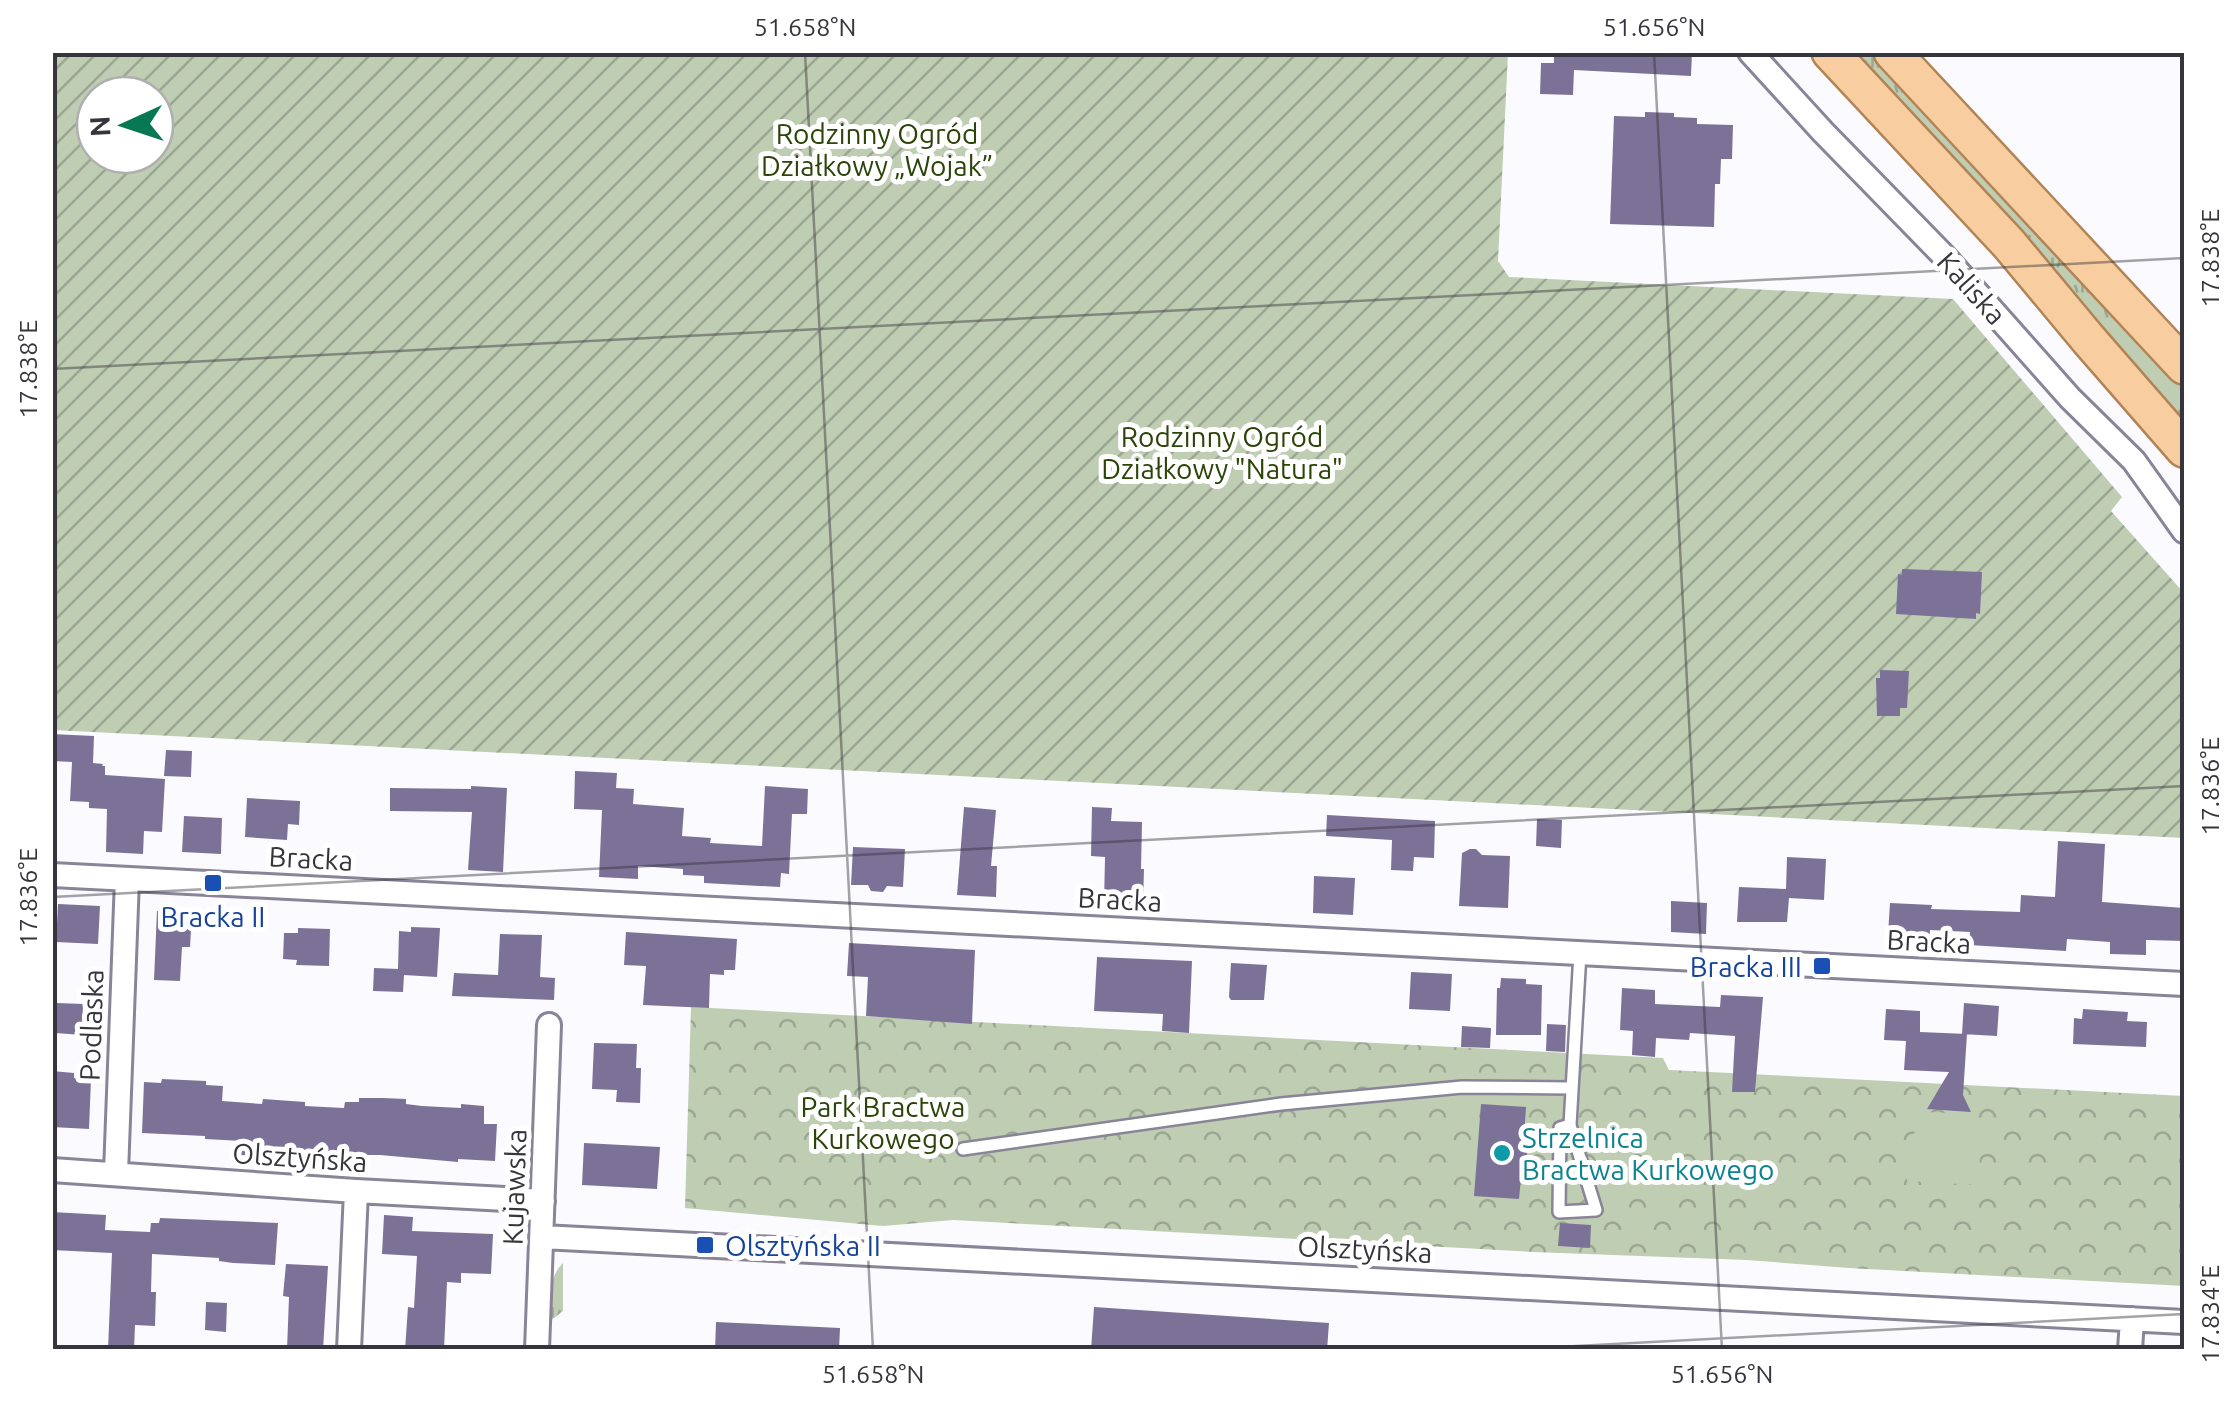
<svg xmlns="http://www.w3.org/2000/svg" width="2237" height="1402" font-family="Ubuntu,sans-serif">
	<style>
		.grass { fill: url(#grass-tufts) }
		.park { fill: url(#park-crowns) }
		.garden { fill: url(#garden-furrows); fill-rule: evenodd }
		.pitch { fill: #bfcdb3 }
		.building { fill: #7c7298 }
		.lines { fill: none; stroke-linecap: round; stroke-linejoin: round }
		.lane-casing { stroke: #898497; stroke-width: 16 }
		.street-casing { stroke: #898497; stroke-width: 28 }
		.primary-casing { stroke: #b28355; stroke-width: 40 }
		.lane { stroke: #fff; stroke-width: 11 }
		.street { stroke: #fff; stroke-width: 22 }
		.primary { stroke: #f8cea1; stroke-width: 35 }
		.ticks { fill: none; stroke: #36343c; stroke-width: 2.5; stroke-opacity: 0.45 }
		.transit-dot { fill: #1a4fb4; stroke: #fff; stroke-width: 4 }
		.culture-dot { fill: #0f9aa8; stroke: #fff; stroke-width: 4 }
		.labels { text-anchor: middle; dominant-baseline: central; stroke-width: 10; stroke-linejoin: round; paint-order: stroke }
		.park-label { font-size: 28px; fill: #2b4408; stroke: #fff }
		.street-label { font-size: 28px; fill: #36343c; stroke: #fff }
		.transit-label { font-size: 28px; fill: #164399; stroke: #fff }
		.culture-label { font-size: 28px; fill: #0d838f; stroke: #fff; text-anchor: start }
		.neatline { fill: none; stroke: #36343c; stroke-width: 4 }
		.ticks-label { font-size: 25px; text-anchor: middle; fill: #36343c }
	</style>
	<defs>
		<pattern id="grass-tufts" width="24" height="20" patternUnits="userSpaceOnUse" patternTransform="scale(2.5)"><rect width="24" height="20" fill="#bfcdb3"/><path d="M3 7l-1-3M5 7V3M7 7l1-3M15 17l-1-3M17 17v-4M19 17l1-3" fill="none" stroke="#9ca793"/></pattern>
		<pattern id="park-crowns" width="20" height="18" patternUnits="userSpaceOnUse" patternTransform="scale(2.5)"><rect width="20" height="18" fill="#bfcdb3"/><path d="M2 6a3 3 0 1 1 6 0M12 15a3 3 0 1 1 6 0" fill="none" stroke="#9ca793"/></pattern>
		<pattern id="garden-furrows" width="10" height="10" patternUnits="userSpaceOnUse" patternTransform="scale(2.5)"><rect width="10" height="10" fill="#bfcdb3"/><path d="M-1 1l2-2M0 10L10 0M9 11l2-2" fill="none" stroke="#9ca793"/></pattern>
	</defs>
	<rect width="100%" height="100%" fill="#fbfbff"/>
	<path class="grass" d="M1853,53H1869L2184,390V429Z
		M563,1263V1311L549,1322C550,1301 547,1279 563,1263Z"/>
	<path class="park" d="M691,1007L1663,1058L1669,1070L2184,1096V1286L1849,1268L1747,1260L1533,1252L953,1220L883,1226L685,1208Z"/>
	<path class="garden" d="M52,53H1508L1498,261L1509,277L1953,299L2122,497L2111,511L2184,593V838L53,730ZM95,95H155V155H95Z"/>
	<path class="pitch" d="M1926,1112L1968,1114L1981,1138L1978,1185L1907,1181V1146Z"/>
	<path class="building" d="M1554,52H1692L1691,76L1574,70L1573,95L1540,94L1541,63H1554Z
		M1645,112L1674,113V117L1697,118V124L1733,125L1732,159H1721L1720,184H1715L1714,227L1610,224L1614,116L1645,117Z
		M1902,569L1982,572L1980,614L1976,613V619L1896,614L1898,574L1902,575Z
		M1880,670L1909,671L1907,708H1900V716H1877L1876,678H1880Z
		M52,734L94,736L93,763L103,764L102,766H105V775L165,779L162,832L144,831L143,854L106,852L107,809L89,808V802L70,801L72,762L52,761Z
		M166,750L192,751L191,777L164,776Z
		M575,771L617,773L616,788L634,789L633,804L684,808L682,836L711,838L710,843L762,846L765,786L808,789L807,814H792L789,874L781,873L780,887L704,883V876L683,875V869L638,866V879L599,877L602,810L574,809Z
		M471,786L507,788L503,872L468,870L472,812L390,811V788L471,789Z
		M247,798L300,801L299,825L288,824L287,840L245,837Z
		M964,807L996,810L991,866H997L996,897L957,895Z
		M1092,807L1112,808L1111,821L1142,822L1141,869H1144L1143,904L1104,903L1105,857L1091,856Z
		M1327,815L1435,821L1434,858L1414,857L1413,871L1391,870L1392,840L1326,836Z
		M184,816L222,818L221,854L182,852Z
		M1537,819L1562,820L1561,848L1536,846Z
		M2058,841L2105,844L2102,902L2184,908V941L2146,940V955L2110,954V942L2067,939L2066,951L1969,945L1970,932L1930,930L1929,945L1896,943V935L1888,934L1890,903L1932,905L1931,909L2020,912L2021,895L2055,897Z
		M853,847L905,849L903,887L887,886L883,892L871,891L868,885H851Z
		M1470,849H1476L1482,855L1510,856L1508,908L1459,906L1462,853Z
		M1787,857L1826,859L1824,900L1789,898L1787,922H1737L1739,887L1786,889Z
		M1314,876L1355,878L1353,915L1313,913Z
		M1671,901L1707,903L1706,934L1671,932Z
		M58,904L100,906L98,944L56,942Z
		M157,911L192,913L190,947H182L180,981L154,980Z
		M411,927L440,928L437,977L404,975L403,992L373,991L374,968L398,969L399,931L411,932Z
		M298,928L330,929L329,966L296,965L297,960L283,959L284,933H298Z
		M626,932L737,939L735,970H724V975L710,974L709,1008L643,1005L646,966L624,965Z
		M500,934L542,935L540,977L555,978L554,1000L452,996L454,973L498,975Z
		M849,943L975,950L972,1024L866,1016L868,977L847,976Z
		M1097,957L1192,961L1189,1033L1162,1031L1163,1014L1094,1011Z
		M1231,963L1267,965L1264,1000H1231L1229,997Z
		M1411,972L1452,974L1450,1011L1409,1009Z
		M1501,978L1526,979V984L1542,985L1541,1035H1496L1497,988H1500Z
		M1622,988L1655,990V1004L1720,1007L1721,995L1763,997L1755,1092H1732L1735,1036L1690,1033L1689,1040L1656,1038L1655,1057L1632,1055L1633,1031L1620,1030Z
		M57,1003L83,1004L82,1035L55,1033Z
		M1964,1003L1999,1006L1997,1036L1962,1034Z
		M1886,1009L1920,1011V1032L1967,1034L1963,1095L1971,1112L1927,1109L1949,1072L1904,1070L1906,1041L1884,1040Z
		M2083,1009L2128,1012L2127,1021L2147,1022L2146,1047L2073,1044L2074,1018L2082,1019Z
		M1547,1024L1566,1025L1565,1052L1546,1051Z
		M1462,1026L1491,1028L1490,1048L1461,1047Z
		M594,1043L637,1044L636,1068H641L640,1103L616,1102L617,1090L592,1089Z
		M52,1071L74,1073V1078L91,1079L89,1129L52,1127Z
		M162,1079L206,1081V1085L223,1086L222,1101L262,1104L263,1099L305,1102V1106L344,1108L345,1102H359V1098H383L406,1099V1104L422,1106L461,1108V1104L484,1106V1124H497L495,1161L458,1159V1162L380,1155H357L356,1158L319,1156V1159L241,1155L242,1141L205,1139V1136L142,1133L144,1082L161,1083Z
		M1481,1104L1526,1107L1524,1137L1528,1138L1526,1168H1522L1519,1199L1474,1196Z
		M584,1143L660,1147L657,1189L582,1185Z
		M52,1212L106,1215L105,1230L150,1232L151,1223H159L160,1218L278,1223L275,1265L233,1263L219,1261V1258L152,1254L151,1292H156L155,1326L135,1325L134,1350H108L112,1253L52,1250Z
		M384,1215L413,1217L412,1231L493,1234L491,1274L461,1273V1283L447,1282L444,1350H405L408,1307L414,1308L417,1256L382,1254Z
		M1560,1223L1591,1225L1590,1248L1558,1246Z
		M286,1264L328,1266L323,1350H287L289,1297L283,1296Z
		M206,1302L227,1303L226,1332L205,1330Z
		M1094,1307L1329,1323L1327,1350H1091Z
		M716,1322L840,1328L839,1350H715Z"/>
	<g class="lines">
		<defs>
			<path id="lane" d="M1570,1125L1560,1128L1559,1212L1596,1210L1570,1125L1580,953
				M963,1149L1281,1104L1462,1087L1571,1088"/>
			<path id="street" d="M1750,52L1823,132L1944,256L2070,398L2134,461L2184,531
				M52,875L2184,984
				M52,1170L356,1191L543,1201
				M116,1173L127,879
				M542,1237L2184,1322
				M349,1350L356,1191
				M537,1350L549,1025
				M2130,1350L2132,1319"/>
			<path id="primary" d="M1830,52L2009,244L2089,340L2184,449
				M1892,52L2184,366"/>
		</defs>
		<use href="#lane" class="lane-casing"/>
		<use href="#street" class="street-casing"/>
		<use href="#primary" class="primary-casing"/>
		<use href="#lane" class="lane"/>
		<use href="#street" class="street"/>
		<use href="#primary" class="primary"/>
	</g>
	<path class="ticks" d="M805,52L873,1350M1654,52L1722,1350M52,369L2184,258M52,897L2184,786M1502,1350L2184,1314"/>
	<g class="transit-dot">
		<rect x="203" y="873" width="20" height="20" rx="5"/>
		<rect x="1812" y="956" width="20" height="20" rx="5"/>
		<rect x="695" y="1235" width="20" height="20" rx="5"/>
	</g>
	<circle class="culture-dot" cx="1502" cy="1153" r="10"/>
	<g class="labels">
		<g class="park-label">
			<text x="877" y="133">Rodzinny Ogród<tspan x="877" dy="32">Działkowy „Wojak”</tspan></text>
			<text x="1222" y="436">Rodzinny Ogród<tspan x="1222" dy="32">Działkowy "Natura"</tspan></text>
			<text x="883" y="1106">Park Bractwa<tspan x="883" dy="32">Kurkowego</tspan></text>
		</g>
		<g class="street-label">
			<text transform="translate(1972 288) rotate(48)">Kaliska</text>
			<text transform="translate(311 858) rotate(3)">Bracka</text>
			<text transform="translate(1120 899) rotate(3)">Bracka</text>
			<text transform="translate(1929 941) rotate(3)">Bracka</text>
			<text transform="translate(91 1025) rotate(-88)">Podlaska</text>
			<text transform="translate(300 1157) rotate(4)">Olsztyńska</text>
			<text transform="translate(514 1187) rotate(-88)">Kujawska</text>
			<text transform="translate(1365 1249) rotate(3)">Olsztyńska</text>
		</g>
		<g class="transit-label">
			<text x="213" y="916">Bracka II</text>
			<text x="1802" y="966" text-anchor="end">Bracka III</text>
			<text x="725" y="1245" text-anchor="start">Olsztyńska II</text>
		</g>
		<g class="culture-label">
			<text x="1522" y="1137">Strzelnica<tspan x="1522" dy="32">Bractwa Kurkowego</tspan></text>
		</g>
	</g>
	<rect width="2237" height="1402" fill="none" stroke="#ffffff" stroke-width="110"/>
	<g transform="translate(125 125) rotate(267)"><circle r="48" fill="#ffffff" stroke="#afaeb1" stroke-width="2.5"/>
	<path d="M0-8L18 38L0 25L-18 38Z" fill="#067954"/>
	<text y="-15" font-size="28" font-weight="bold" text-anchor="middle" fill="#36343c">N</text>
	</g>
	<rect x="55" y="55" width="2127" height="1292" class="neatline"/>
	<g class="ticks-label">
		<text x="805" y="36">51.658°N</text>
		<text x="1654" y="36">51.656°N</text>
		<text transform="translate(2210 258) rotate(-90)" y="9">17.838°E</text>
		<text transform="translate(28 369) rotate(-90)" y="9">17.838°E</text>
		<text transform="translate(2210 786) rotate(-90)" y="9">17.836°E</text>
		<text transform="translate(28 897) rotate(-90)" y="9">17.836°E</text>
		<text transform="translate(2210 1314) rotate(-90)" y="9">17.834°E</text>
		<text x="873" y="1383">51.658°N</text>
		<text x="1722" y="1383">51.656°N</text>
	</g>
</svg>
